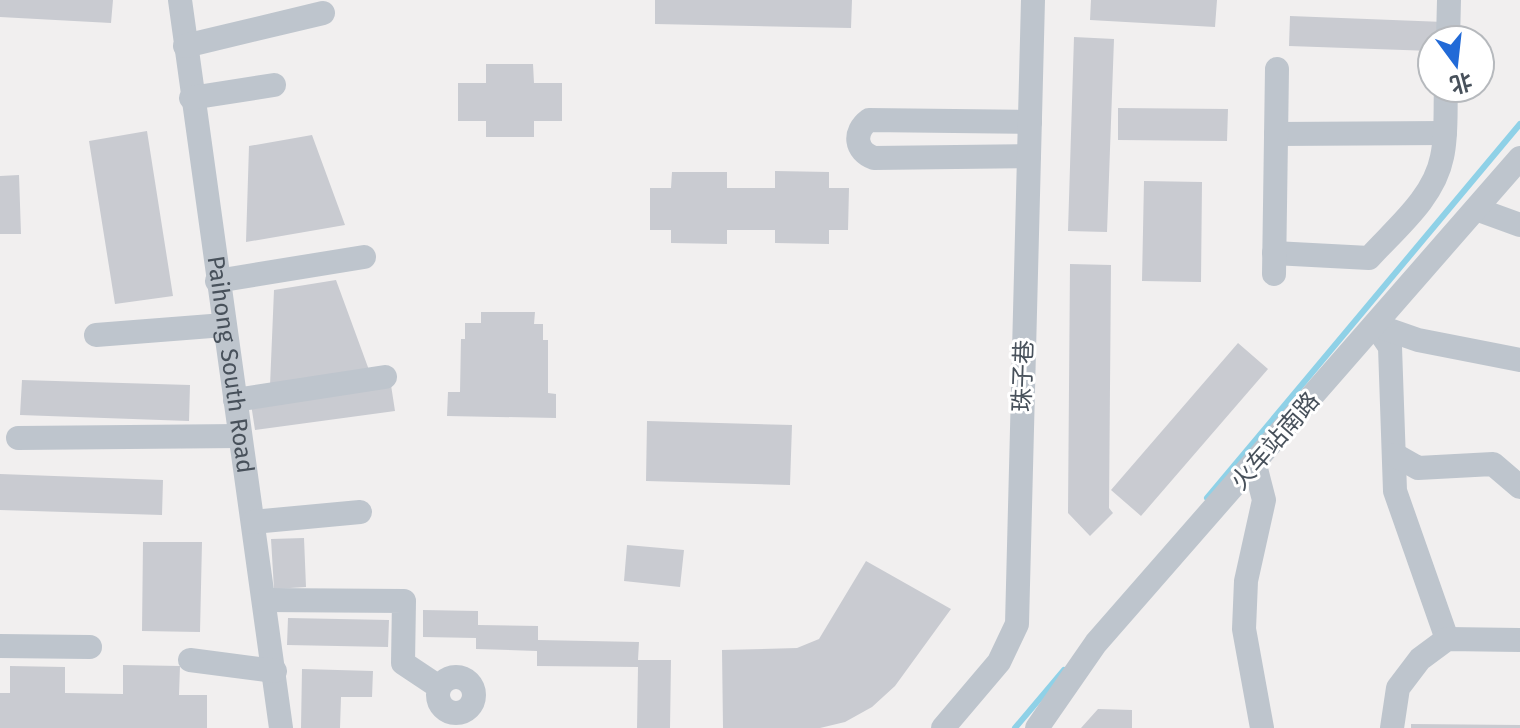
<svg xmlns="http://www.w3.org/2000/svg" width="1520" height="728" font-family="'Fira Sans','Noto Sans SC',sans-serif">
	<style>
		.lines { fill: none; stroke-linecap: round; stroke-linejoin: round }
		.stream { stroke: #8fd1e7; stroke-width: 6 }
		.building { fill: #c9cbd1 }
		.minor { stroke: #bec5cd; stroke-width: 24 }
		.labels { text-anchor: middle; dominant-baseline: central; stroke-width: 6; stroke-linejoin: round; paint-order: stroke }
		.street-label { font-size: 24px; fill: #48515b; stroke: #fff }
	</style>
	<rect width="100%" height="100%" fill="#f1efef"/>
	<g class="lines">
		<path class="stream" d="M1207,498L1520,124
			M1015,728L1064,670"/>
	</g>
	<path class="building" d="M0,0H113L111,23L0,17Z
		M655,0H852L851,28L655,24Z
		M1091,0H1217L1215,27L1090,20Z
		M1290,16L1444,22L1443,40H1432V51L1289,46Z
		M1074,37L1114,39L1107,232L1068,231Z
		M486,64H533L534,83H562V121H534V137H486V121H458V83H486Z
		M1118,108L1228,109L1227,141L1118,140Z
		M147,131L173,296L115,304L89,141Z
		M312,135L345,225L246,242L249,146Z
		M775,171L829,172V188H849L848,230H829V244L775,243V230H727V244L671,243V230H650V188H671L672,172H727V188H775Z
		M19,175L21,234H0V176Z
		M1144,181L1202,182L1201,282L1142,281Z
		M1070,264L1111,265L1109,508L1113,513L1090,536L1068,513Z
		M336,280L369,370L270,386L274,290Z
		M481,312H535L534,324H543V340H548V393L556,394V418L447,416L448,392H460L461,339H465V323H481Z
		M1238,343L1268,369L1141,516L1111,490Z
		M22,380L190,385L189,421L20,415Z
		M391,385L395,411L255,430L251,404Z
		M647,421L792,425L790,485L646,481Z
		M0,474L163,480L162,515L0,510Z
		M304,538L306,587L274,589L271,539Z
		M143,542H202L200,632L142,631Z
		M627,545L684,550L680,587L624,581Z
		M866,561L951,609L895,686L872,707L845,722L820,728H723L722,650L797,648L819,639Z
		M423,610L478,611V625L538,626V640L639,642L638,660H671L670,728H637L638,667L537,666V651L476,649V638L423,637Z
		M288,618L389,620L388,647L287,645Z
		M123,665L180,666L179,695H207V728H0V693H10V666L65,667V693L123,694Z
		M302,669L373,671L372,697H341L340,728H301Z
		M1098,709L1132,710V728H1081Z
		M1411,724L1520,725V728H1411Z"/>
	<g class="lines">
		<g class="minor">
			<path id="s1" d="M180,0L281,728"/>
			<path d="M1448,40L1449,0"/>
			<path d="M185,46L323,13"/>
			<path d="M191,98L274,85"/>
			<path d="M1276,134L1445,133"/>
			<path d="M1029,156L874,158C855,151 853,132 869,120L1030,122"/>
			<path d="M1476,209L1520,225"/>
			<path d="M1274,253L1369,258C1396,228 1434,198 1442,157C1447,135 1445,111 1446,88"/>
			<path d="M1274,274L1277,69"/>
			<path d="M217,281L364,257"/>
			<path d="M1375,325L1390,347L1395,491L1447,639"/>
			<path d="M1375,325L1418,340L1520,360"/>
			<path d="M96,335L224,325"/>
			<path d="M235,400L385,377"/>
			<path d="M18,438L240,436"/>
			<path d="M1395,455L1418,468L1493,464L1520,487"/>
			<path d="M1255,465L1264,500L1246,581L1244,629L1262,728"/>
			<path d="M253,522L360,512"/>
			<path d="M265,600L404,601L403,663L439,687"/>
			<path d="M0,646L90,647"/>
			<path d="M190,660L275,671"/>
			<circle cx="456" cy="695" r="18"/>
			<path d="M943,728L999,662L1017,624L1033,0"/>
			<path d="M1037,728L1096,643L1520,158"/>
			<path d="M1392,728L1398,688L1420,659L1447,639L1520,640"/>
		</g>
	</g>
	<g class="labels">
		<g class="street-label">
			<text stroke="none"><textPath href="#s1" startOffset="368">Paihong South Road</textPath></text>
			<text transform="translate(1023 376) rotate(-88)">珠子巷</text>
			<text transform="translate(1275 441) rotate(-49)">火车站南路</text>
		</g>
	</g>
	<g transform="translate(1456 64) rotate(165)"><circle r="38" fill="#ffffff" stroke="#b6b9bd" stroke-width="2"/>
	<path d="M0-6L14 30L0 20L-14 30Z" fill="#226ad7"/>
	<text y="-12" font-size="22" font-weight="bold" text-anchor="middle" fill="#48515b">北</text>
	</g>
</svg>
